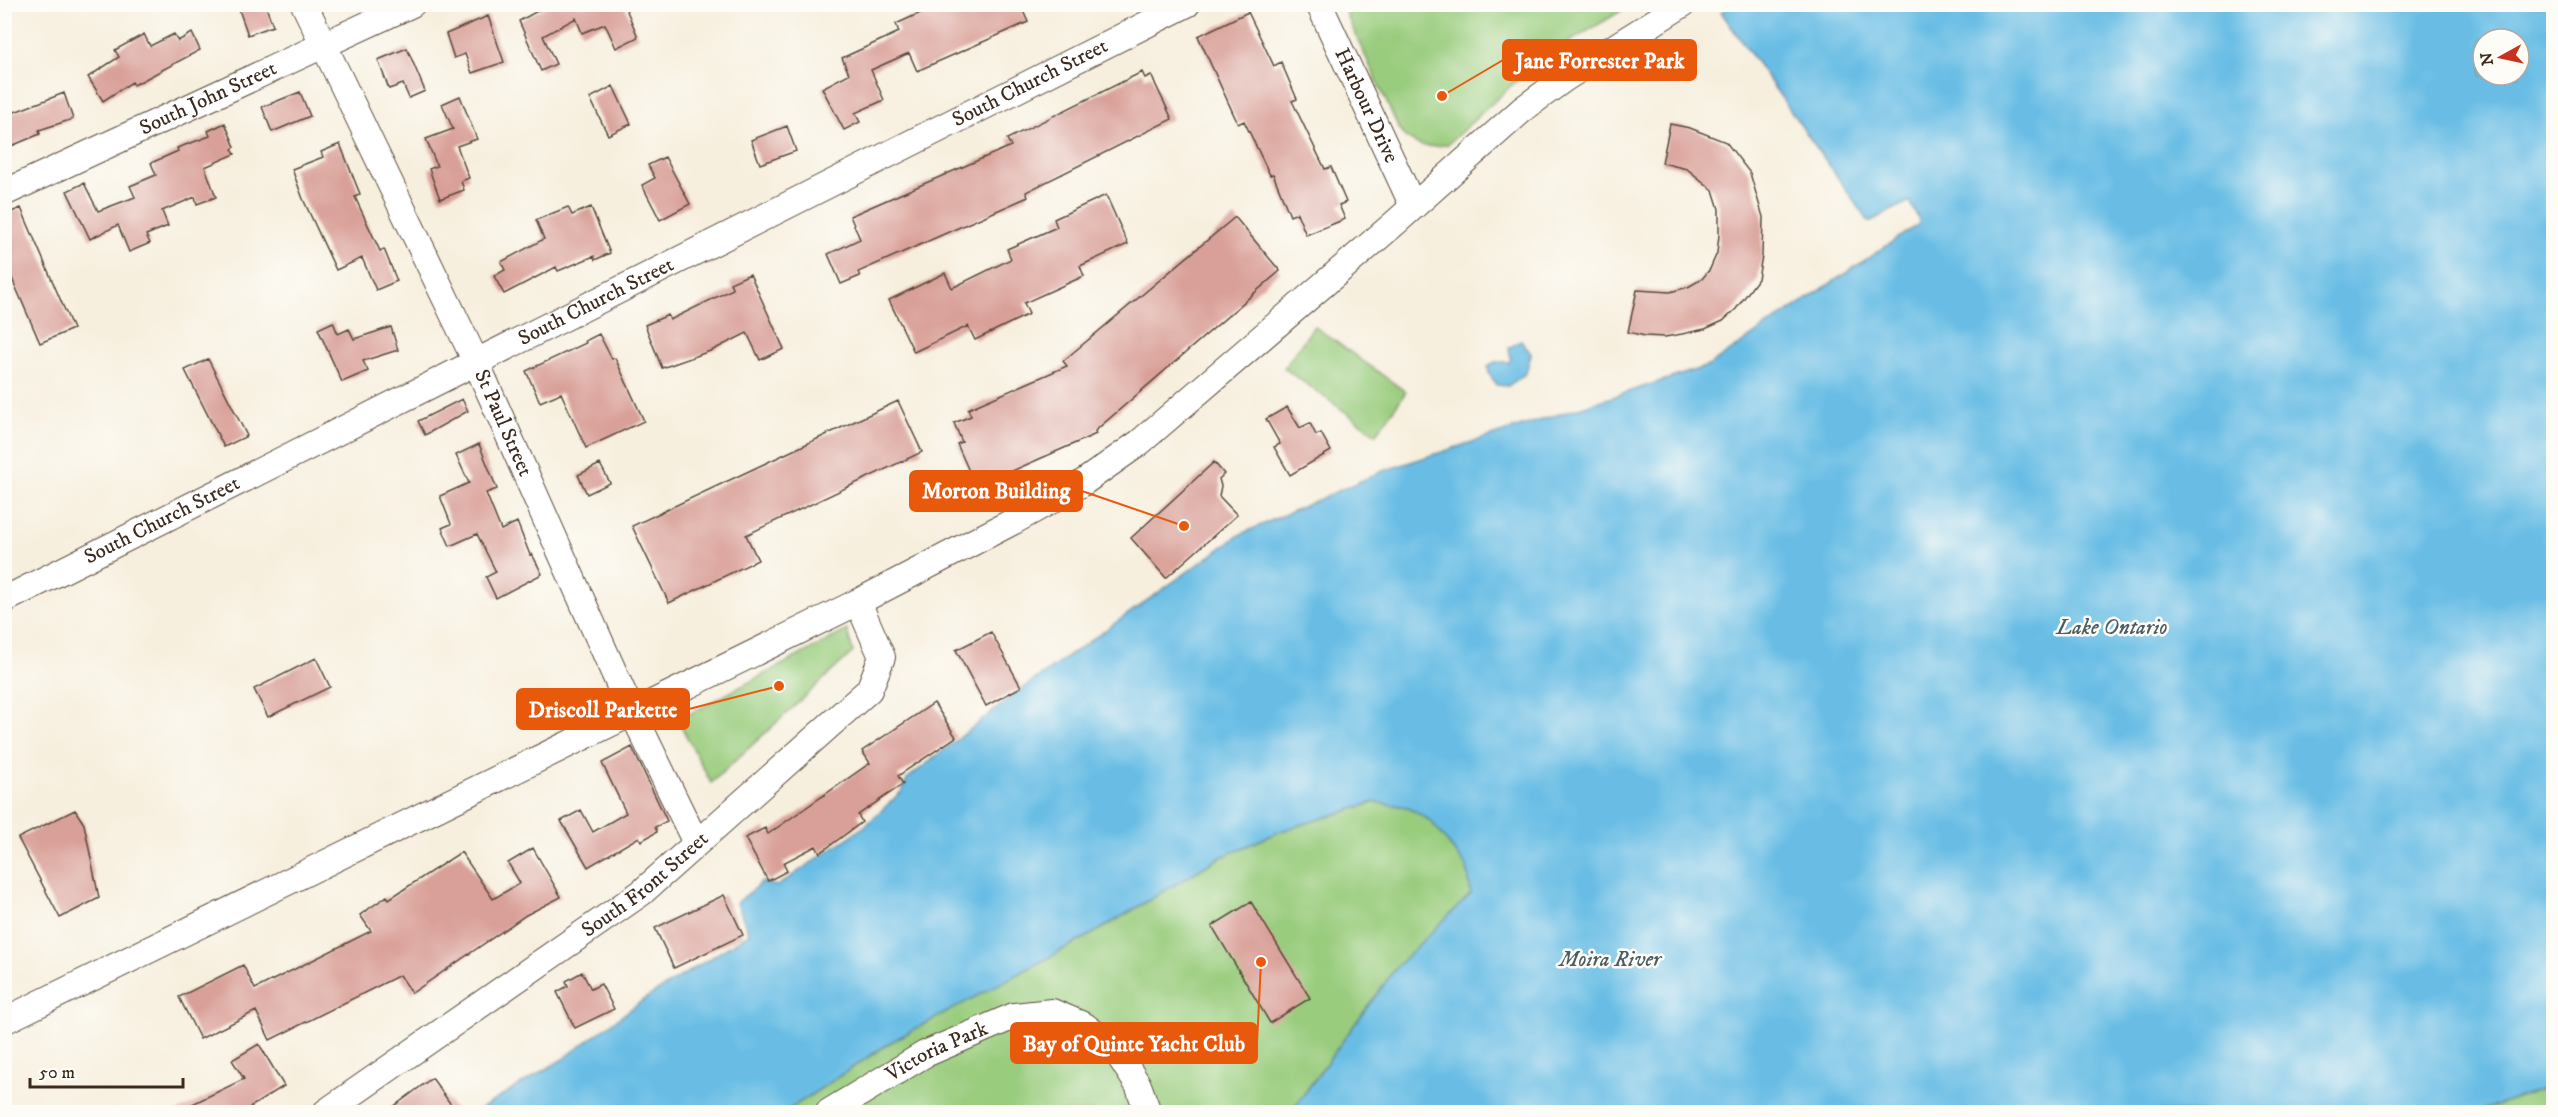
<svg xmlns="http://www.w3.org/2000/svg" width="2558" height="1117" font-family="'IM FELL DW Pica',serif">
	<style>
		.green { fill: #99cc7d; stroke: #6a7b4e; stroke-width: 1.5 }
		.water { fill: #69bde5; stroke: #527482; stroke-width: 1.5; fill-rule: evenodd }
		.building { fill: #d9a099 }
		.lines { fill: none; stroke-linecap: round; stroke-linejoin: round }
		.minor-casing { stroke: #57483b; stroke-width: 28 }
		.minor { stroke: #fff; stroke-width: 26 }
		.labels { text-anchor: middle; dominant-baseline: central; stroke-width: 5; stroke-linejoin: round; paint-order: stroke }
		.street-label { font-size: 21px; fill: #3b2a1e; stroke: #fdfcf7 }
		.water-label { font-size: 22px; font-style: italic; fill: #4b5d64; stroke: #fdfcf7 }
		.leader { fill: none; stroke: #e8590c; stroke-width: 2 }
		.callout-dot { fill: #e8590c; stroke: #fdfcf7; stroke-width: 2 }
		.callout { fill: #e8590c; stroke: #e8590c; stroke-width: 2 }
		.callout-label { font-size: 22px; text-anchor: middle; font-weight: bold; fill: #fff }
	</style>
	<rect width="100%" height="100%" fill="#fdfcf7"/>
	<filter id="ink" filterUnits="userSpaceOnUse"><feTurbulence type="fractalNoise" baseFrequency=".0167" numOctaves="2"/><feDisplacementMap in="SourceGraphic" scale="12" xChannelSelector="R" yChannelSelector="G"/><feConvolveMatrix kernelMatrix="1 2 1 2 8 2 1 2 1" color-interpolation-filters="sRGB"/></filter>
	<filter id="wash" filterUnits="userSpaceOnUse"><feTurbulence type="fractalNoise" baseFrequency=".008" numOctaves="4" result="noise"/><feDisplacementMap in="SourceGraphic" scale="24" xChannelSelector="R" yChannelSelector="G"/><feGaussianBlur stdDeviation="1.35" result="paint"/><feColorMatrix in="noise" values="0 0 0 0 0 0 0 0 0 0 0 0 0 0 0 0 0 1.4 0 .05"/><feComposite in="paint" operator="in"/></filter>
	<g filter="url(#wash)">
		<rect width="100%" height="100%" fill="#f7efde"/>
		<path class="green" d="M1342,5H1631L1539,60L1448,144C1428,149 1414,147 1400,131Z
			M1314,326L1406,392L1376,434L1284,368Z
			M847,630L853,652L711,783L678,720Z
			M1376,802L1407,807L1431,821L1467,867L1471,894L1398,965L1291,1112H785L891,1042L1096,932L1219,858L1281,831Z
			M2553,1085V1112H2481L2485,1109Z"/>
		<path class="water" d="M1733,4L2553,5V1085L2485,1109L2481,1112H1291L1398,965L1471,894L1467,867L1431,821L1407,807L1375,802L1281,831L1219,858L1096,932L891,1042L785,1112H475L563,1059L643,1000L749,934L737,903L762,882L777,886L865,826L902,791L907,779L1019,691L1241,534L1383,471L1708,366L1920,223L1910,201L1869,222L1721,12ZM2483,39H2519V75H2483Z
			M1521,340L1531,354L1526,373L1508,386L1497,385L1489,374L1488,366L1495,362H1509L1511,359L1509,348Z"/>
		<g id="blocks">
			<path class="building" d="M237,4H265L273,26L248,35Z
				M550,4H624L638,37L616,48L605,24L582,33L576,18L543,36L556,64L541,71L519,21Z
				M940,4H1020L1028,22L917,71L909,53L871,70L884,100L855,113L860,122L844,130L822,88L849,74L842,58L899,32L896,24Z
				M1248,12L1274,66L1281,62L1297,99L1292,101L1325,169L1331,167L1346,202L1339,205L1345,219L1306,235L1297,213L1290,216L1273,174L1270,175L1244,121L1238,124L1198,36Z
				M488,16L504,62L472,73L465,54L454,58L446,34Z
				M192,33L200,50L134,85L132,82L103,101L88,77L119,57L115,50L144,34L150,46L174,34L178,41Z
				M407,48L425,91L409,98L403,84L389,89L378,60Z
				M1142,72L1145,78L1151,75L1172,119L1026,192L1028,197L858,272L860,276L841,284L828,254L860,239L850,216L1011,146L1007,139Z
				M613,86L631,124L608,135L590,98Z
				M300,92L310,116L272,132L262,107Z
				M64,93L73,119L39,130L40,134L4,149V116Z
				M460,96L477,139L457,146L469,178L461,181L464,190L440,199L429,169L437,166L426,139L453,129L442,104Z
				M225,123L235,147L232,149L235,154L205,167L216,197L197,204L195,197L162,211L168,226L146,235L150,243L129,252L118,225L90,239L67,191L84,183L98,211L135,197L130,186L156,175L151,163L178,151L177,148L210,136L208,131Z
				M1670,124L1690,128L1726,142L1750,173L1763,217L1762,256L1758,279L1736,309L1723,321L1705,329L1682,334L1665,337L1645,336L1628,332L1637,290L1670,292L1688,287L1702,279L1710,269L1717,253L1719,235V209L1713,190L1687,169L1662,163Z
				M787,126L796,151L760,164L751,140Z
				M340,144L360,194L355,197L380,251L384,249L397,281L376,290L362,258L336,270L303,199L292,169L323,157L321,152Z
				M665,157L690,204L660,220L642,185L655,178L648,165Z
				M1106,195L1128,244L1080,266L1084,276L1024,303L1029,314L975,340L968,326L914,352L889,300L945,273L952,288L1011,259L1007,249L1057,227L1054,219Z
				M568,207L572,215L591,207L610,253L595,260L594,256L558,271L556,267L504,294L494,276L505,270L501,262L544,239L536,220Z
				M21,208L73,329L40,343L4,260V215Z
				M1235,217L1280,271L1095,431L1096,434L976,487L957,444L962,442L954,423L971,416L968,409L1067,366L1063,361Z
				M750,274L784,349L760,360L747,333L713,350L662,368L645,325L668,315L670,320L733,289L730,283Z
				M333,322L338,334L349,329L354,339L391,327L398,350L363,361L368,371L342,382L318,329Z
				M599,334L612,359L615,358L644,421L586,448L561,393L540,402L526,371L586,343L585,341Z
				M208,359L247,436L224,447L185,370Z
				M462,399L468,411L425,435L418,421Z
				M898,401L922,452L746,535L758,560L669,603L632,526Z
				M1287,407L1300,428L1310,423L1316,435L1321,433L1331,451L1290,475L1274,447L1280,444L1266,419Z
				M479,444L497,489L486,493L501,530L517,522L530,555L532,554L542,574L496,598L486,577L496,572L477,534L450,546L442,528L451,524L440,496L469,483L456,455Z
				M1214,462L1224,474L1219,479L1221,486L1219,496L1237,515L1166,578L1131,538Z
				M600,464L610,483L587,494L578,475Z
				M991,632L1021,687L986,706L956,650Z
				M316,658L330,687L268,717L254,689Z
				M934,703L956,737L898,776L903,784L858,815L862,822L820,853L816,846L783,863L787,871L768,881L745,838L765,828L768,834L870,763L862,751Z
				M632,747L667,821L655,827L657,832L641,841L639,837L588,867L561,821L581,810L593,832L626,813L602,763Z
				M75,810L84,824L99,898L60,918L18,838Z
				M533,848L561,897L526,915L412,993L400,975L270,1040L256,1011L200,1039L179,997L243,965L255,989L371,931L360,915L387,896L389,899L461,852L493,899L520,883L508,863Z
				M724,895L743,935L674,968L655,928Z
				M1251,902L1310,998L1270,1023L1212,926Z
				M582,972L591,989L601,984L614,1009L575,1028L557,992L568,986L566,981Z
				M259,1044L284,1086L241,1113H174L244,1079L232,1060Z
				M432,1078L457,1113H385Z"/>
		</g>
	</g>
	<g filter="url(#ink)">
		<use href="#blocks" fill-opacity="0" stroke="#57483b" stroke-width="1.5"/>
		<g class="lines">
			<defs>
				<g id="minor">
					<path id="s1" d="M304,4L476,362L623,693L696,843"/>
					<path id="s2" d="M1319,4L1413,206"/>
					<path id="s3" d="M4,193L412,4"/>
					<path id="s4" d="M4,600L1187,4"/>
					<path d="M4,1021L858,602L1014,521L1081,484L1139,443L1395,223L1523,109L1564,79L1683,4"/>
					<path id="s5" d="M326,1112L641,893L869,690L882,657L858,602"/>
					<path id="s6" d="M829,1112L925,1054L1014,1016L1052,1012L1085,1026L1115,1049L1138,1085L1148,1112"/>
				</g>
			</defs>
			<use href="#minor" class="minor-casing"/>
			<use href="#minor" class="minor"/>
		</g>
	</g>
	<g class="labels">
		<g class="street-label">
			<text stroke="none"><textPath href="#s4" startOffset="1149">South Church Street</textPath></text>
			<text stroke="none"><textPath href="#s3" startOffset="225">South John Street</textPath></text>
			<text stroke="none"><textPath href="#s2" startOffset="112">Harbour Drive</textPath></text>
			<text stroke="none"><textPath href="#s4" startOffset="663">South Church Street</textPath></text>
			<text stroke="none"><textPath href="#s1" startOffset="464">St Paul Street</textPath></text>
			<text stroke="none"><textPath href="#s4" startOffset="177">South Church Street</textPath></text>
			<text stroke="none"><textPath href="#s5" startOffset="392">South Front Street</textPath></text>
			<text stroke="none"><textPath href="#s6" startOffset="124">Victoria Park</textPath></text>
		</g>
		<g class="water-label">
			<text x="2112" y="627">Lake Ontario</text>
			<text x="1610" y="959">Moira River</text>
		</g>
	</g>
	<path class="leader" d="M1442 96L1503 60M1184 526L1082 491M779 686L689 709M1261 962L1257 1043"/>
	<g class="callout-dot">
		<circle cx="1442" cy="96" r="6"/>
		<circle cx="1184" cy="526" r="6"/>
		<circle cx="779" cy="686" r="6"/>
		<circle cx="1261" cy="962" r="6"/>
	</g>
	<g class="callout">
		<rect x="1503" y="40" width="193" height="40" rx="6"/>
		<rect x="910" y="471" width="172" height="40" rx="6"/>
		<rect x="517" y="689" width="172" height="40" rx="6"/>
		<rect x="1011" y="1023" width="246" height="40" rx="6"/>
	</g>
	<g class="callout-label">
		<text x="1600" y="68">Jane Forrester Park</text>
		<text x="996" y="498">Morton Building</text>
		<text x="603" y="717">Driscoll Parkette</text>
		<text x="1134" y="1051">Bay of Quinte Yacht Club</text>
	</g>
	<rect width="2558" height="1117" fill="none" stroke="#fdfcf7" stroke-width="24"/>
	<g transform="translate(2501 57) rotate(262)"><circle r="28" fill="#fdfcf7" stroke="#afa8a0" stroke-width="1.5"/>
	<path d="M0-4.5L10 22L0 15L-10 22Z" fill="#c8321e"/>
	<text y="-9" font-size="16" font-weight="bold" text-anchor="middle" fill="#3b2a1e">N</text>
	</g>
	<path d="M30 1078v9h153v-9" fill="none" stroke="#3b2a1e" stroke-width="3"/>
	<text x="39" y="1078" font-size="18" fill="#3b2a1e" stroke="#fdfcf7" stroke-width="4.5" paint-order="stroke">50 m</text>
</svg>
